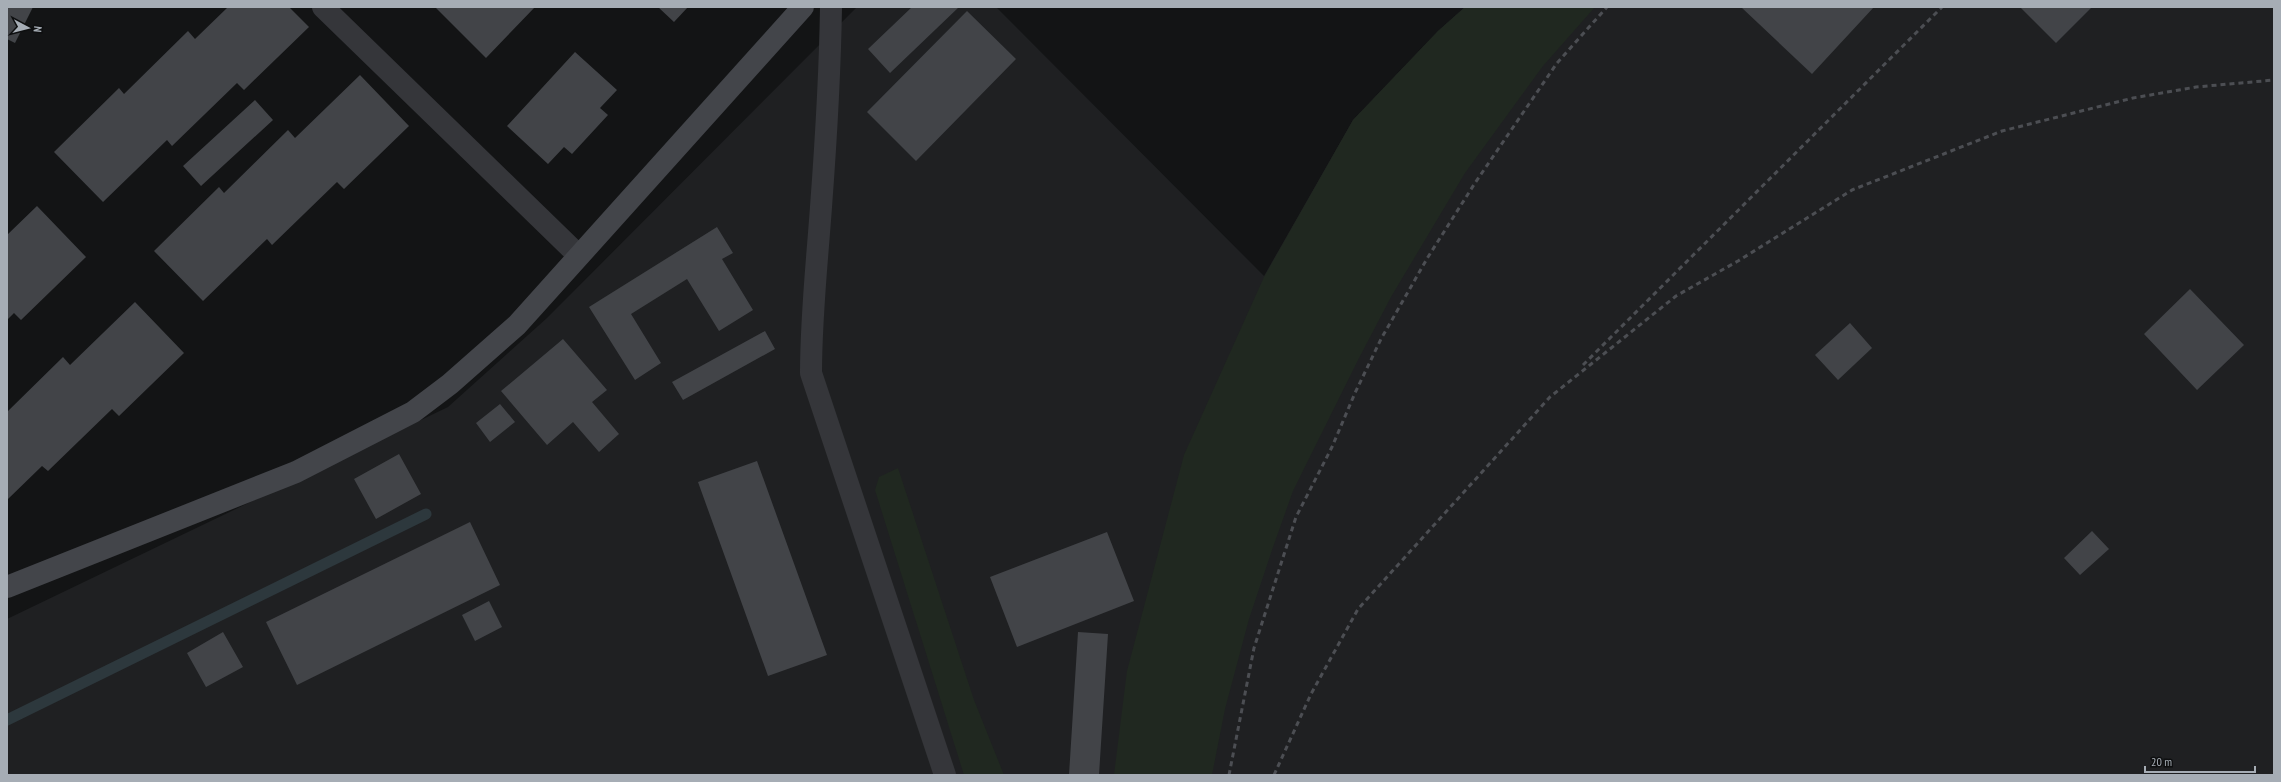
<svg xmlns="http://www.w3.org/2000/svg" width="2281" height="782" font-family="'PT Sans Narrow',sans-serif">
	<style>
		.built { fill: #1f2022 }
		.green { fill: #202820 }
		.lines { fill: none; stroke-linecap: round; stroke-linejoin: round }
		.stream { stroke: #2d383d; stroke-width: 11 }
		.building { fill: #424448 }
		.street { stroke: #35363a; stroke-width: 22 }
		.secondary { stroke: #43454a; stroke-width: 22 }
		.rail { stroke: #4c4e53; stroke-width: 3; stroke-dasharray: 5 4; stroke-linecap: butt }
	</style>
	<rect width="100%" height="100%" fill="#131415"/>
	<path class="built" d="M857,7H996L1264,276L1353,120L1438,31L1465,7H2274V775H7V619L448,407L547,318Z"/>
	<path class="green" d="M1465,7H1595L1543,66L1465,173L1391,297L1358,360L1293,491L1272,550L1249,619L1225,709L1212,775H1114L1127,671L1184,455L1264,277L1353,120L1438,31Z
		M898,468L974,700L1004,775H964L875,490L879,477Z"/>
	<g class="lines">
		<path class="stream" d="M7,720L426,514"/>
	</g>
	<path class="building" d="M7,7H33L15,43L7,39Z
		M228,7H289L309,27L244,90L237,83L172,146L167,140L103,202L54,152L119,88L124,94L188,31L195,39Z
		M435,7H535L486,58Z
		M658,7H688L674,22Z
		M912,7H959L890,73L868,49Z
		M1741,7H1874L1812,74Z
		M2020,7H2092L2056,43Z
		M967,11L1016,59L916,161L867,112Z
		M575,52L617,90L600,108L608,115L572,154L564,147L548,164L507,126Z
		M360,75L409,126L344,189L337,182L272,245L267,239L203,301L154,251L219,187L224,193L288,130L295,138Z
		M255,100L273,120L201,186L183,166Z
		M37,206L86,257L21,320L14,313L7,320V235Z
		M717,227L733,253L722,259L753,310L719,331L687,279L631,314L661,363L635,380L589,307Z
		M2190,289L2244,345L2197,390L2144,334Z
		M135,302L184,353L119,416L112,409L48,471L42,466L7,500V412L63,357L70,365Z
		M1850,323L1872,348L1838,380L1815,355Z
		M765,331L775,349L683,400L672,382Z
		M563,339L607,390L592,402L619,434L599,452L573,422L547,445L501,391Z
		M500,404L515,422L490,442L476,423Z
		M399,454L421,494L376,519L354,479Z
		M757,461L827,655L768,676L698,482Z
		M470,522L500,585L297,685L266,622Z
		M2092,531L2109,549L2080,575L2064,558Z
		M1107,532L1134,601L1017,647L990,577Z
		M489,601L502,627L475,641L462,615Z
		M223,632L243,667L206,687L187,653Z
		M1078,632L1108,634L1099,775H1069Z"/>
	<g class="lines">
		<path class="street" d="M323,7L578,255
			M831,7C830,74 826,140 821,207C817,263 811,316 811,373L945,775"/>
		<path class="secondary" d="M7,587L296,472L413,412L450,384L517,325L803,7"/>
		<path class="rail" d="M1583,365L1942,7
			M1229,775L1254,648L1296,517L1332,447L1355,393L1381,339L1428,257L1475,183L1557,63L1607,7
			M1274,775L1311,694L1358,609L1550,397L1676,296L1738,261L1852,190L2002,131L2133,98L2196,87L2274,80"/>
	</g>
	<rect width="2281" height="782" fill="none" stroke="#a6adb5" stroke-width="16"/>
	<g transform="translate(28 28) rotate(97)" stroke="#0e0f10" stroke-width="3" paint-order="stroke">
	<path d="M0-3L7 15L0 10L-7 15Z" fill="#a6adb5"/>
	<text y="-6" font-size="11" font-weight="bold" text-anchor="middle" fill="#a6adb5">N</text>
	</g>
	<path d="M2145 766v6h110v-6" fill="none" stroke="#a6adb5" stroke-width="2"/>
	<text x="2151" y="766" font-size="12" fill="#a6adb5" stroke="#0e0f10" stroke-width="3" paint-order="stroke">20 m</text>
</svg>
